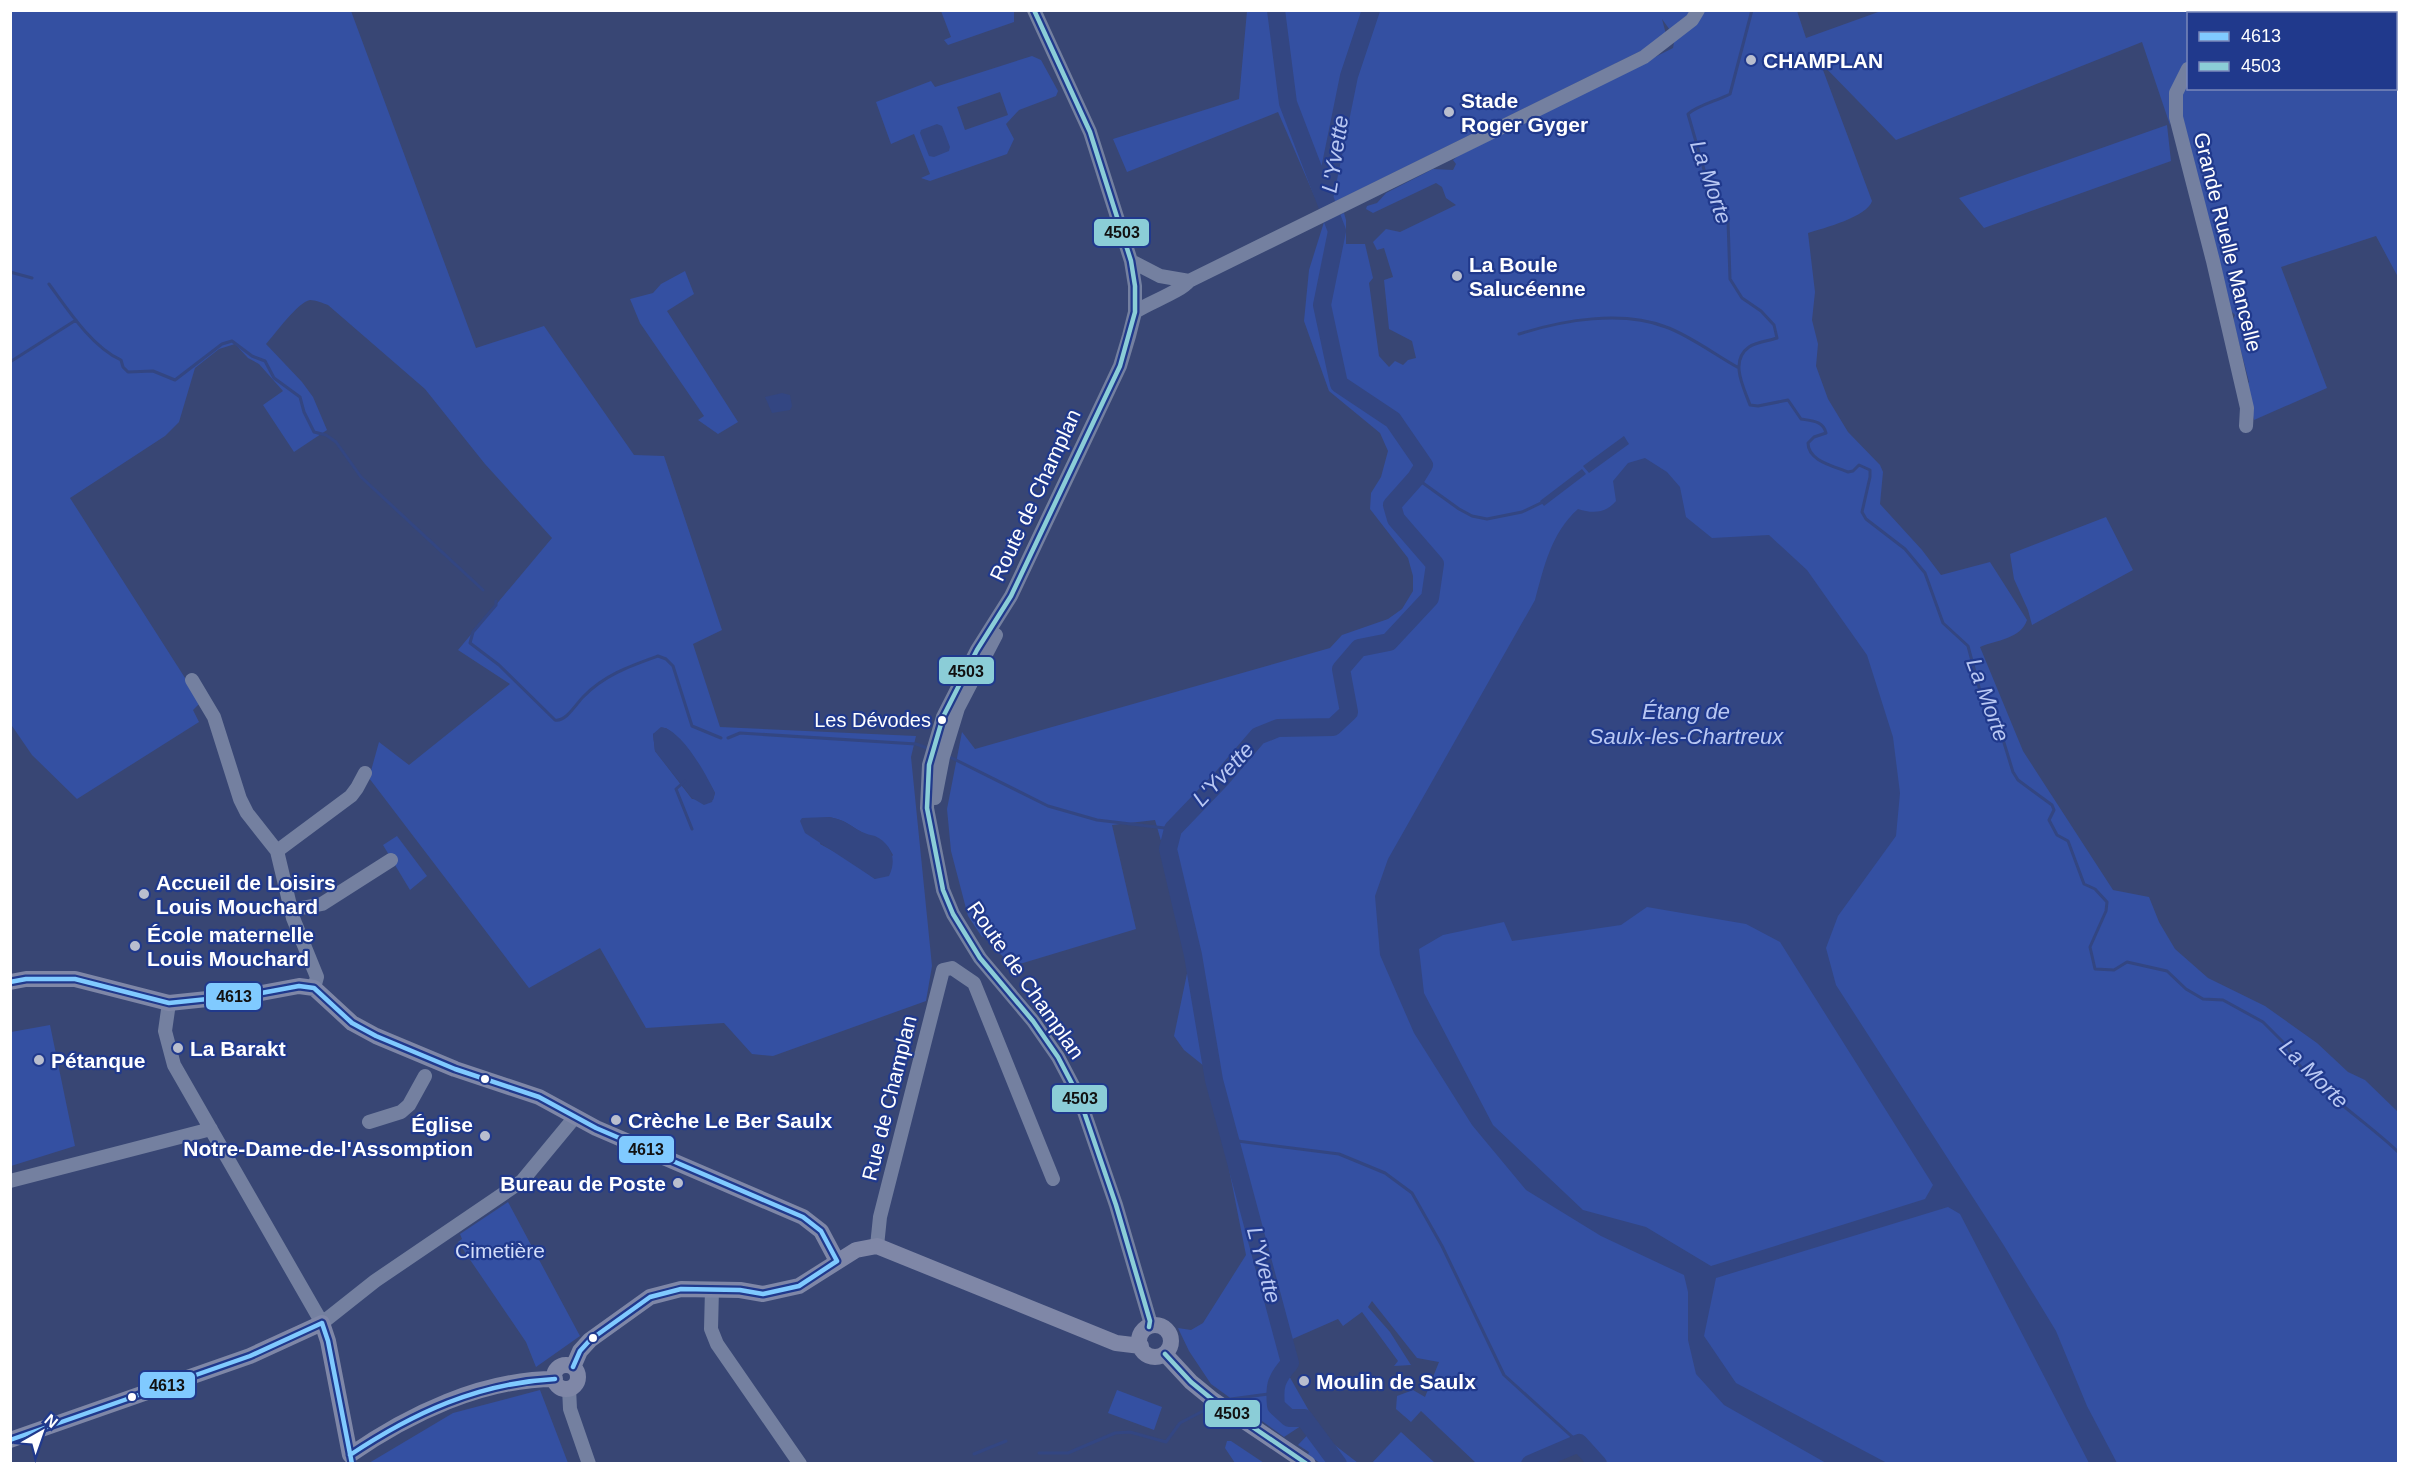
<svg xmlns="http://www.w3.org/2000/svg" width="2409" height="1474" font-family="Helvetica,sans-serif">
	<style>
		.green { fill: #3450a2; fill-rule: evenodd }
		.water { fill: #334682; fill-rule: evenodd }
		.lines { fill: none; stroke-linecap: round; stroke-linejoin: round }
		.stream { stroke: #334682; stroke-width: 3 }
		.river { stroke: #334682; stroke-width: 18 }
		.minor { stroke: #7480a0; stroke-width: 14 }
		.major { stroke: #7f87a7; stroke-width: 16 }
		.bus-1-casing { stroke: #20398c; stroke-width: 9 }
		.bus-2-casing { stroke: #20398c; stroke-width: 9 }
		.bus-1 { stroke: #80caff; stroke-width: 4.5 }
		.bus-2 { stroke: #8bcdd7; stroke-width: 4.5 }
		.poi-dot { fill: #b9bece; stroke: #20398c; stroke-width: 2 }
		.bus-dot { fill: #fff; stroke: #20398c; stroke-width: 2 }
		.labels { text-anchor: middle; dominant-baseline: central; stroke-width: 4.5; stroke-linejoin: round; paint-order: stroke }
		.bus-label { font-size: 20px; fill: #fff; stroke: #20398c; text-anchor: end }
		.poi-label { font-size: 21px; font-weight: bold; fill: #fff; stroke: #20398c; text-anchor: start }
		.street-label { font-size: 21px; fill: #fff; stroke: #20398c }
		.park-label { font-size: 21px; fill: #d2dcf9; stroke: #20398c }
		.water-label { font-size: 22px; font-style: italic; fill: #b9c8f3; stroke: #20398c }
		.line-badge { stroke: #20398c; stroke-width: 2 }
		.pale-badge-label { font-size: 16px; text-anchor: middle; font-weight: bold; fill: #111 }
	</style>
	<rect width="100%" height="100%" fill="#384674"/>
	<path class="green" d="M2238,10L2398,11V277L2376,236L2281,267L2327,388L2254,420L2246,386L2249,382L2233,320L2235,315L2231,311L2203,209L2180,104L2188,76V88H2396V14L2236,13Z
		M10,11H351L476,348L544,326L634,455L664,456L722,630L693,644L720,727L916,736L911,757L932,966L926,1001L773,1056L752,1054L724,1023L646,1028L600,948L529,988L369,778L379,742L409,765L510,684L458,650L552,538L485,464L425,389L328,305C323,303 315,300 310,300C298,302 275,334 266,344L302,382L313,397L327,430L294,452L263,405L283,391L259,364L248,358L235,344L219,349L195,368L179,422L165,436L70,498L194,692L199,704L193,710L199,722L77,799L32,755L10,723ZM666,728C688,743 699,766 713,789L715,793L713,800L692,799L655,751L653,734ZM828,817C847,820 848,825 863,833C877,840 885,839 893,855L875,879L846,858L820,844Z
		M941,11H1014V22L948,45L944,40L951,37Z
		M1247,11H1797L1806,38L1881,11H2230L2228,13L2188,14V62L2176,78L2170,125L2142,42L1896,140L1820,62L1872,201C1867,217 1824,228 1808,233L1815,292L1812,320L1818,344L1816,366L1828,399L1848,432L1880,465L1883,472L1880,504L1922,550L1941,575L1990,562L2027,620C2021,639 1996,640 1980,647L2023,751L2113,890L2149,897L2159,922L2175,949L2208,978L2265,1006L2317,1043L2348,1072L2365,1080L2398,1112V1463L1592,1464L1578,1448L1545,1463H1476L1421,1411L1411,1422L1396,1409L1397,1396L1413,1390L1425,1397L1439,1362L1417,1358L1372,1301L1368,1307L1390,1332L1411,1365L1394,1366L1398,1361L1362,1312L1343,1326L1338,1319L1281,1344L1288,1374L1313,1418L1284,1437L1211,1384L1189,1351L1178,1328L1191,1330L1203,1323L1246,1255L1213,1088L1204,1066L1184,1050L1174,1036L1189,964L1184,921L1155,820L1112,825L1136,929L1023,963L1012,964L993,948L991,934L982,937L968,916L951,851L947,809L962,732L975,749L1330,648L1342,635L1388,619L1402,609L1413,591V576L1408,558L1370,509L1371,493L1381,477L1388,451L1380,433L1329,391L1304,321L1309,270L1324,222L1344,213L1346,220V244H1365L1373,278L1369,283L1379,356L1389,367L1395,361L1403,365L1408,360L1416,358L1412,341L1389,329L1384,280L1393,277L1384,248L1377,250L1373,242L1386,229L1400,232L1456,205L1446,198L1442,187L1436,183L1373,213L1366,209L1367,206L1377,203L1386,193L1433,169L1453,170L1456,164L1453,160L1458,156L1673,48L1675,37L1662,19L1667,38L1320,209L1278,112L1127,172L1113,139L1239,99Z
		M1032,56L1041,60L1058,91L1056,96L1019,110L1006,124L1014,139L1007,154L930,181L921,178L930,174L914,134L891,144L876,102L931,81L935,87ZM1000,92L1008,115L965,130L957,107Z
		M2167,125L2171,161L1984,228L1959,198Z
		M685,271L694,294L667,311L738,422L718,434L698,420L704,416L640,323L630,299L653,293L661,284Z
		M2106,517L2133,570L2032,625L2028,610L2014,579L2010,554Z
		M397,836L427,876L410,890L383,845Z
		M50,1025L75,1146L11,1166V1032Z
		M508,1202L580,1336L536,1367L526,1342L458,1242L462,1239L460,1234Z
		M540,1390L568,1463H369L453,1413Z
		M1117,1390L1162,1407L1154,1430L1108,1413Z
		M1318,1424L1332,1443L1358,1463H1320L1308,1455L1309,1452L1298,1445Z
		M1401,1432L1435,1463H1372Z
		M1227,1441H1231L1264,1463H1235L1225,1448Z"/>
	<path class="water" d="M937,124L942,126L950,147L949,151L934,157L929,156L920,133L921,130Z
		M782,393L790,395L792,406L790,410L772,413L765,397Z
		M1624,436L1629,444L1589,473L1583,466Z
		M1645,458L1667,472L1680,487L1686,517L1712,538L1769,535L1807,570L1867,655L1893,737L1900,793L1896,836L1838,916L1826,948L1836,985L2003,1244L2056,1331L2087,1406L2117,1463H2089L1960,1214L1948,1207L1716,1278L1704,1336L1736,1383L1887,1463H1826L1724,1405L1696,1374L1688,1340V1292L1684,1275L1601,1236L1526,1190L1472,1125L1414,1033L1380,955L1375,896L1388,859L1535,600C1544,567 1551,533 1578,509C1593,514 1606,513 1616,501L1613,481L1628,463ZM1647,907L1746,924L1780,942L1933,1185L1925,1199L1711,1266L1646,1227L1583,1210L1493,1125L1424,993L1419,949L1443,935L1504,922L1512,941L1621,925Z
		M1582,469L1586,474L1544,506L1540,501Z
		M661,727C682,730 706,774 715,793L712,802L704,805L692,798L655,751L653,734Z
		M828,817C846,820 847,824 862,832C866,834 871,835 875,836C892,844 897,860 889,876L875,879L805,833L800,821L802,818Z"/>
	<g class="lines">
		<path class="stream" d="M1752,10L1730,94C1717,101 1698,105 1688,114L1711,194L1724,212L1728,221L1730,279L1742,298L1761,311L1774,325L1777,338C1769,341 1756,342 1749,347C1729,361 1744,388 1750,405L1758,406L1788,400L1801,419C1813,421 1823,421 1826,433L1814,437L1808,443C1808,461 1834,466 1848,472L1853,471L1859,465L1870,470V477L1862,512L1866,519L1905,549L1925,573L1943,623L1968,646L1980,691L2001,733L2013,772L2018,780L2052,805L2054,810L2049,820L2057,835L2068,841L2084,884L2095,889L2107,902L2106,911L2090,947L2095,969L2114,970L2127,962L2167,971L2186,989L2203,999L2223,1000L2263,1022L2288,1047C2297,1076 2374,1127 2398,1152
			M10,272L32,278
			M49,284C68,310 92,347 121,360L123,367L128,372L153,371L175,380L222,344L232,341L252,356L265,361L274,378L300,397L304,412L314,432L326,435L336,442L361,477L483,590
			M1519,334C1563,320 1622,310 1666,327C1689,335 1717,356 1739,368
			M10,362L76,320
			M1416,478L1459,509L1472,516L1487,519L1522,512L1543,502
			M496,601V605L473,632L470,643L499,665L555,720C566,722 576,704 583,697C604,675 630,666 658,656L666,659L673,666L692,726L721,738
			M728,738L740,733L916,744L930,749
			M948,756L1048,806L1097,820L1173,829
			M685,781L676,789L692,829
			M1230,1140L1339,1154L1385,1173L1412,1193L1442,1246L1504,1375L1579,1443
			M1231,1399L1275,1393
			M1039,1453H1068L1115,1433L1130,1432L1166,1442L1180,1423L1203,1411
			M974,1454L1006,1441"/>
		<path class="river" d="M1276,10L1288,103L1337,231L1322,305L1339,384L1393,420L1424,465L1416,478L1392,505L1396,519L1435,564L1430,598L1389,642L1359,648L1341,669L1349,712L1333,727L1278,728L1258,736L1222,778L1173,829L1168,849L1193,955L1214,1080L1290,1363C1276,1379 1274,1385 1276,1406L1289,1418H1304L1338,1464
			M1325,194L1349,76L1371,10
			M1530,1464L1579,1443L1598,1464"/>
		<path class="minor" d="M1034,10L1090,132L1131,261L1135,286V312L1129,336L1120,366L1011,596L977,650L943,717L929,765L927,808L943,890L953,914L980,958L1033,1021L1058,1057L1079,1097L1116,1205L1150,1321L1149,1327
			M2232,14L2235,10
			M2188,69L2176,93V117L2213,261L2247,408L2246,426
			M1131,261L1160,276L1189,281
			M1135,312C1150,302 1180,292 1189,281L1644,57L1692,20L1698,10
			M192,680L214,717L240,799L247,813L277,851L293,918L317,977L314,988
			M935,798L943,757L958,708L996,635
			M277,851L351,796L357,788L365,773
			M291,910L322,904L391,860
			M169,1003L165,1031L174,1065L322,1323L375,1281L522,1181L575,1117
			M369,1122L401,1112L409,1105L425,1076
			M10,1181L211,1129
			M877,1246L880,1217L943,970L952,968L974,983L1053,1179
			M712,1289L711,1329L717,1344L800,1464
			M569,1388L570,1409L589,1464"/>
		<path class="major" d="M10,982L26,979H75L169,1003L256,994L299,986L314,988L352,1023L376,1036L455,1069L539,1097L596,1128L803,1217L821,1231L837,1261
			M1139 1341a16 16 0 1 1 32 0a16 16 0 1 1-32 0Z
			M1165,1354L1191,1382L1213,1400L1308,1464
			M554 1377a12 12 0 1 1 24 0a12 12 0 1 1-24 0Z
			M573,1367L580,1351L590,1340L650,1297L681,1289L740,1290L763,1294L799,1286L856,1250L877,1246L1116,1343L1141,1346
			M10,1440L250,1356L322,1323L328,1341L350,1455C409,1414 482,1379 555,1379"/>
		<defs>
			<path id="bus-1" d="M10,982L26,979H75L169,1003L256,994L299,986L314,988L352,1023L376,1036L455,1069L539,1097L596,1128L803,1217L821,1231L837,1261
				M322,1323L328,1341L352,1464
				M573,1367L580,1351L590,1340L650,1297L681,1289L740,1290L763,1294L799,1286L837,1261
				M10,1440L250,1356L322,1323
				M350,1455C413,1413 478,1383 555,1379"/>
			<path id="bus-2" d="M1034,10L1090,132L1131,261L1135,286V312L1120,366L1011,596L977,650L943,717L929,765L927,808L943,890L953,914L980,958L1033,1021L1058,1057L1079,1097L1116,1205L1150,1321L1149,1327
				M1165,1354L1191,1382L1213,1400L1307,1464"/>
		</defs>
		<use href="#bus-1" class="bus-1-casing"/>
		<use href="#bus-2" class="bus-2-casing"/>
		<use href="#bus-1" class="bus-1"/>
		<use href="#bus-2" class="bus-2"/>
	</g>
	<g class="poi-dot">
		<circle cx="1751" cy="60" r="6"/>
		<circle cx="1449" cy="112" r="6"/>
		<circle cx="1457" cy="276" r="6"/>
		<circle cx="144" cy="894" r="6"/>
		<circle cx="135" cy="946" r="6"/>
		<circle cx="178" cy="1048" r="6"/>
		<circle cx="39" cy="1060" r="6"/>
		<circle cx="616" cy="1120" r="6"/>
		<circle cx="485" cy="1136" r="6"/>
		<circle cx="678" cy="1183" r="6"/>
		<circle cx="1304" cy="1381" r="6"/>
	</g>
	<g class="bus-dot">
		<circle cx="942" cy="720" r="5"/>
		<circle cx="485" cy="1079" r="5"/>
		<circle cx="593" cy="1338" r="5"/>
		<circle cx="132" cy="1397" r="5"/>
	</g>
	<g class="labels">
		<g class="bus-label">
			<text x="931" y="720">Les Dévodes</text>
		</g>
		<g class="poi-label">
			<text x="1763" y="60">CHAMPLAN</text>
			<text x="1461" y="100">Stade<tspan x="1461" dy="24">Roger Gyger</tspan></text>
			<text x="1469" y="264">La Boule<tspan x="1469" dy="24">Salucéenne</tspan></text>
			<text x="156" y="882">Accueil de Loisirs<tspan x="156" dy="24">Louis Mouchard</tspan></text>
			<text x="147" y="934">École maternelle<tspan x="147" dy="24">Louis Mouchard</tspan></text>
			<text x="190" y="1048">La Barakt</text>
			<text x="51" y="1060">Pétanque</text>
			<text x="628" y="1120">Crèche Le Ber Saulx</text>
			<text x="473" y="1124" text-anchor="end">Église<tspan x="473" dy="24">Notre-Dame-de-l'Assomption</tspan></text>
			<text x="666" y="1183" text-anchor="end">Bureau de Poste</text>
			<text x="1316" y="1381">Moulin de Saulx</text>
		</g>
		<g class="street-label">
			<text transform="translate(2228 242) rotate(76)">Grande Ruelle Mancelle</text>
			<text transform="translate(1035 495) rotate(-65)">Route de Champlan</text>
			<text transform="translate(1026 980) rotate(55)">Route de Champlan</text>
			<text transform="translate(889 1098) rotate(-76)">Rue de Champlan</text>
		</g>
		<g class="park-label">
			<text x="500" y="1250">Cimetière</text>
		</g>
		<g class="water-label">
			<text transform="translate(1335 154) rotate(-81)">L'Yvette</text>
			<text transform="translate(1711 182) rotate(71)">La Morte</text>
			<text transform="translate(1988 700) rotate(70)">La Morte</text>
			<text x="1686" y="711">Étang de<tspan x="1686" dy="25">Saulx-les-Chartreux</tspan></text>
			<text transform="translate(1223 774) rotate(-47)">L'Yvette</text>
			<text transform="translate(2314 1074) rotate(45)">La Morte</text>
			<text transform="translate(1264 1265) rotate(75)">L'Yvette</text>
		</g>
	</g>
	<g class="line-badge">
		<rect x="1093" y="218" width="57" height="29" rx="6" fill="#8bcdd7"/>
		<rect x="938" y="656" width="57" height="29" rx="6" fill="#8bcdd7"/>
		<rect x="205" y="982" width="57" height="29" rx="6" fill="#80caff"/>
		<rect x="1051" y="1084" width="57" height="29" rx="6" fill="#8bcdd7"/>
		<rect x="618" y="1135" width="57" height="29" rx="6" fill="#80caff"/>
		<rect x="139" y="1371" width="57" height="28" rx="6" fill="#80caff"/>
		<rect x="1204" y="1399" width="57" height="29" rx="6" fill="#8bcdd7"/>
	</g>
	<g class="pale-badge-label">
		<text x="1122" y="238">4503</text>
		<text x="966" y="677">4503</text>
		<text x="234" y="1002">4613</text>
		<text x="1080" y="1104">4503</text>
		<text x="646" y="1155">4613</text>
		<text x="167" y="1391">4613</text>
		<text x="1232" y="1419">4503</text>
	</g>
	<rect width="2409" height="1474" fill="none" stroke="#ffffff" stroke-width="24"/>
	<rect x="2187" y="12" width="210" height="78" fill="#20398c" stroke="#7988ba" stroke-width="1.5"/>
	<rect x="2199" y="32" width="30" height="9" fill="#80caff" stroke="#7988ba" stroke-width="1.5"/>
	<text x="2241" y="42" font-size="18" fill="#ffffff">4613</text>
	<rect x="2199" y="62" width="30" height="9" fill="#8bcdd7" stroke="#7988ba" stroke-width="1.5"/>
	<text x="2241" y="72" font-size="18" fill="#ffffff">4503</text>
	<g transform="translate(42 1432) rotate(40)" stroke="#20398c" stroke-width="4.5" paint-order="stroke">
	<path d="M0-4.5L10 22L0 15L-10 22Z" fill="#ffffff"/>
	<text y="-9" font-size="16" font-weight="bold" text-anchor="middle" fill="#ffffff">N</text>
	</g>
</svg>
